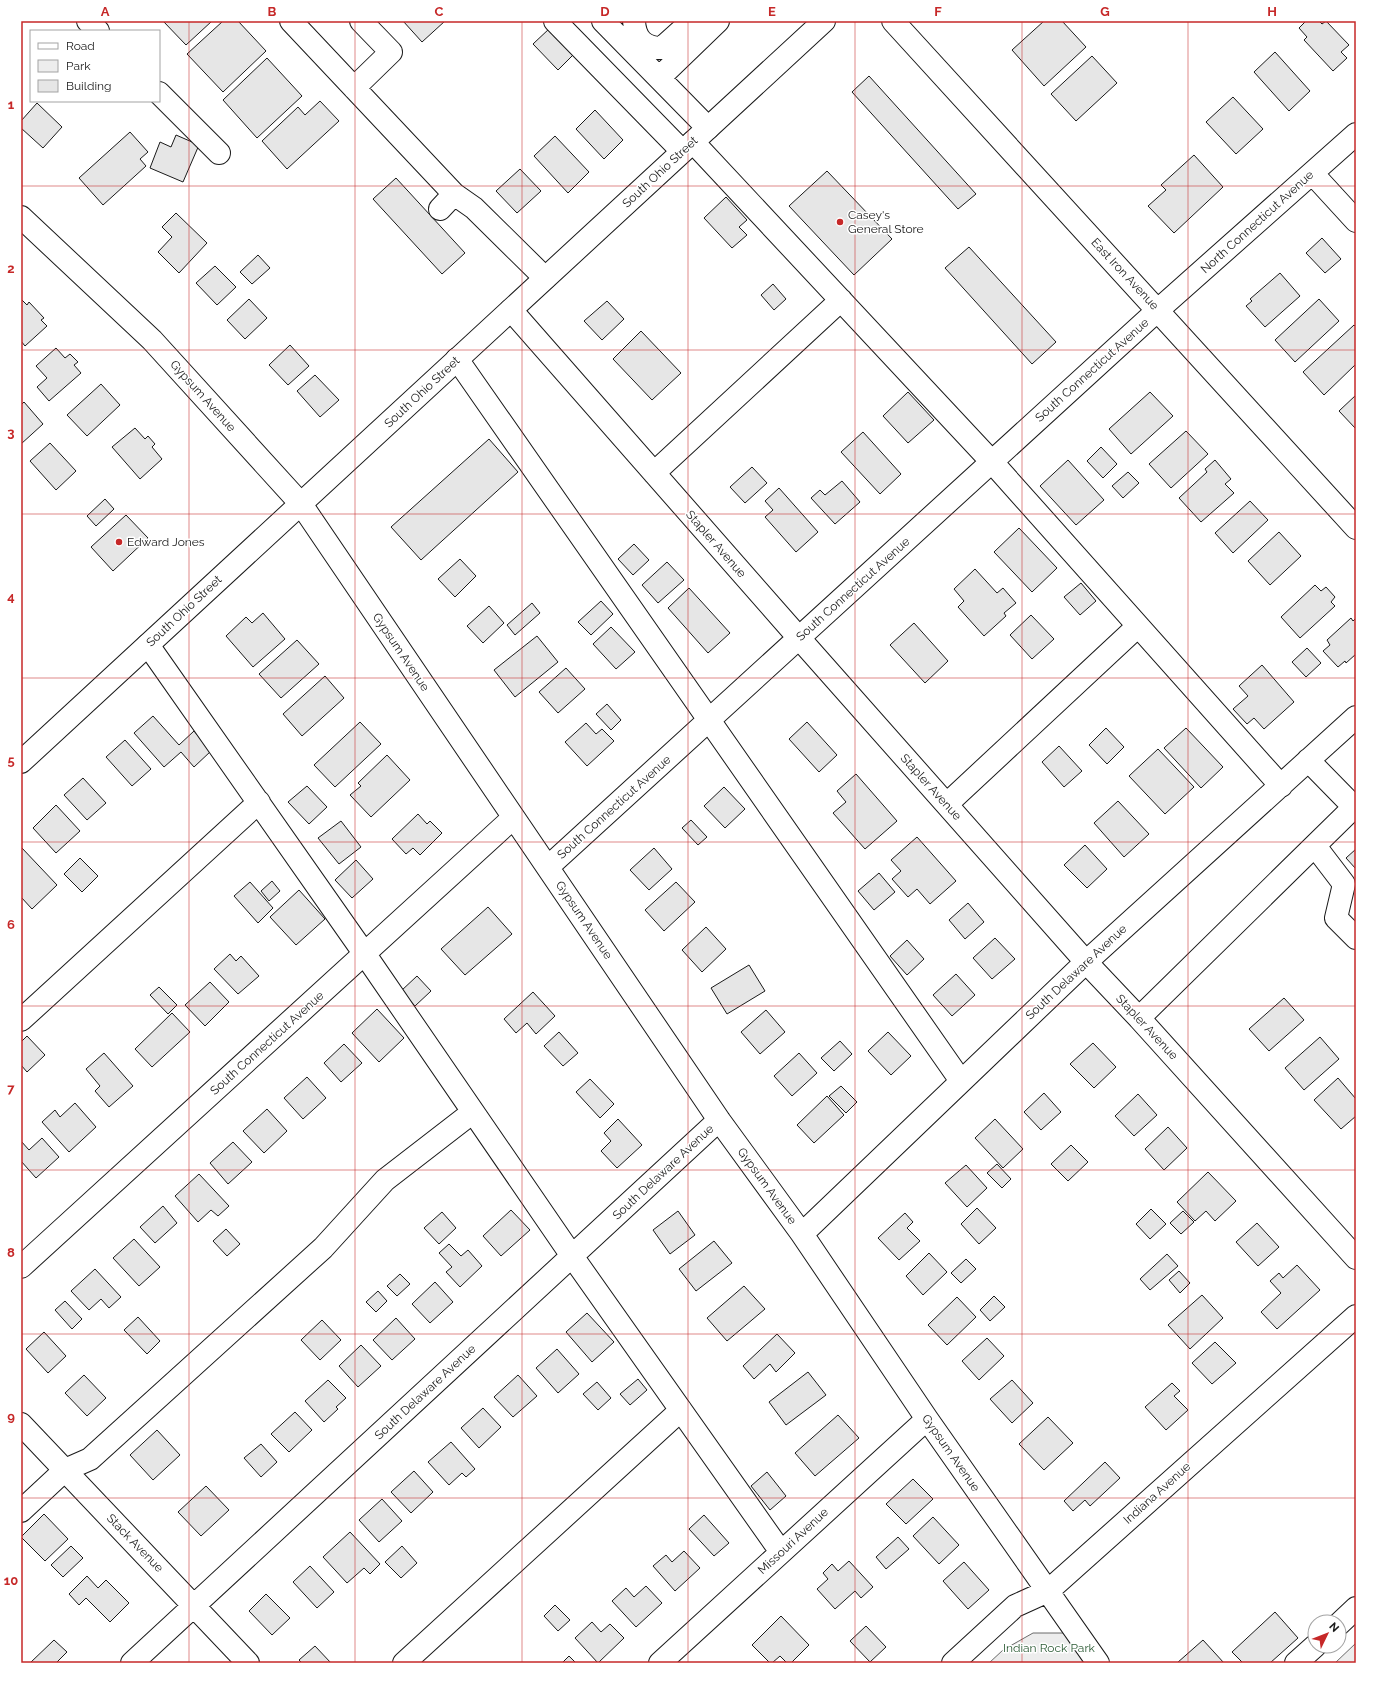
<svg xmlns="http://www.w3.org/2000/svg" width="1377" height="1684" font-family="Raleway,sans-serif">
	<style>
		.green { fill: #ededed; stroke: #6a6a6a }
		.building { fill: #e6e6e6; stroke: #1a1a1a }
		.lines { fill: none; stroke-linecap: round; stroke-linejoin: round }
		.minor-casing { stroke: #1a1a1a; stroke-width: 24 }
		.major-casing { stroke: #1a1a1a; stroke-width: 24 }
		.minor { stroke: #fff; stroke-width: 22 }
		.major { stroke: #fff; stroke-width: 22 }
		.grid { fill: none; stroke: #c62828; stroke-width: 1; stroke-opacity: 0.55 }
		.poi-dot { fill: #c62828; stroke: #fff; stroke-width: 1.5 }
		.labels { text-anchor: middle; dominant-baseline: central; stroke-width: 3; stroke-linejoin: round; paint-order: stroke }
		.street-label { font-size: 12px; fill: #1a1a1a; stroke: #fff }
		.poi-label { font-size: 12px; fill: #1a1a1a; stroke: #fff; text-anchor: start }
		.park-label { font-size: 12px; fill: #2b5a34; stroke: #fff }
		.neatline { fill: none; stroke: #c62828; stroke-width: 1.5 }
		.grid-label { font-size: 13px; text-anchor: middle; font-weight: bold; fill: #c62828 }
	</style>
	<rect width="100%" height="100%" fill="#fff"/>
	<path class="green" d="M1033,1633H1064L1085,1663H989L1003,1650Z
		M1356,1643V1663H1335Z"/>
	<path class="building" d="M163,21H212L186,45Z
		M223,21H238L266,51L223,92L187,54Z
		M403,21H445L422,42Z
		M1044,21H1062L1086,47L1044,86L1012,50Z
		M1306,21H1319L1322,24L1326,21L1349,45L1341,52L1347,58L1333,71L1304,40L1307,37L1299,28Z
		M550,28L575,53L558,70L533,44Z
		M1275,52L1310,91L1289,111L1254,72Z
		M1092,56L1117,83L1076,121L1051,94Z
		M267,58L302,96L257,138L223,100Z
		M869,76L976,194L958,209L852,92Z
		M1233,97L1263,129L1236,154L1206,122Z
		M320,101L339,121L287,169L262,141L298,107L305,115Z
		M37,103L62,127L43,148L21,128V121Z
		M595,110L623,140L604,159L576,129Z
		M130,132L148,152L140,159L146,166L103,205L79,178Z
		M176,135L199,145L183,182L150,168L160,142L171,147Z
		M555,136L589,172L568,193L534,156Z
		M1194,155L1223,187L1174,233L1148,206L1166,190L1161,185Z
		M520,169L541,191L517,213L496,191Z
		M827,171L892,239L854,275L789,206Z
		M396,178L465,253L442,274L373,199Z
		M726,197L747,220L739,227L747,235L732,248L704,218Z
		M176,213L207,243L179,273L158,252L172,237L162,227Z
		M1322,238L1341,259L1325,273L1306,253Z
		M969,247L1056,342L1032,364L945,268Z
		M258,255L270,268L252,284L240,272Z
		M215,266L236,287L217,305L196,283Z
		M1280,273L1300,296L1265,327L1246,306L1252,301L1250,299Z
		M773,284L786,299L774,310L761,295Z
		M21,299L27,305L29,302L44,318L41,320L47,326L25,346L21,341Z
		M249,299L267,318L245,339L227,320Z
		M1319,299L1339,321L1295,362L1275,340Z
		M607,301L624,319L602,340L584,321Z
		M1354,325L1356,327V364L1324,395L1303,372Z
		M641,331L681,373L652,400L613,359Z
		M290,345L309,366L288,385L269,365Z
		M56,348L65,358L70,354L78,362L74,365L81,373L49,401L37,387L47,378L36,366Z
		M315,375L339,400L320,417L297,391Z
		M101,384L120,405L87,436L67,415Z
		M908,392L934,420L908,443L883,416Z
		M1150,392L1173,416L1131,454L1109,429Z
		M1356,395V429L1339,411Z
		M24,402L43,424L21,444V405Z
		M135,428L145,439L148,436L155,444L152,447L162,459L140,479L112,447Z
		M1186,431L1208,454L1171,488L1149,464Z
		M863,432L901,474L880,494L841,452Z
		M489,439L518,472L421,560L391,527Z
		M50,443L76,471L56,490L30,461Z
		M1101,447L1117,464L1103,478L1087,461Z
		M1068,460L1104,500L1076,525L1040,486Z
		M1215,460L1231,479L1225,484L1234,493L1201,522L1179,498L1207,472L1205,469Z
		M752,467L767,483L745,503L730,487Z
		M1128,472L1139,483L1123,498L1112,486Z
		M842,481L860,502L835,524L811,498L820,490L825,495Z
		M779,488L818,532L796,552L765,517L773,510L765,501Z
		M105,499L114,509L96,526L87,516Z
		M1250,501L1268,520L1233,553L1215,533Z
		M126,515L148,538L113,571L91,547Z
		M1019,528L1057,568L1032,592L994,552Z
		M1279,532L1301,556L1270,585L1248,561Z
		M634,544L649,560L633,575L618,559Z
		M460,559L476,576L455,597L438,579Z
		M667,562L684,580L658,603L642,585Z
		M975,569L997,593L1003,588L1016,603L1004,613L1006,616L984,636L958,607L964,601L954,589Z
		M1081,583L1096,601L1080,615L1064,597Z
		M1315,585L1321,591L1326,587L1335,597L1331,602L1335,606L1300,638L1281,617Z
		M689,588L730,633L708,653L668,608Z
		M601,601L613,614L591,635L578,622Z
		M532,603L540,613L515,635L507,625Z
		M489,606L504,623L483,643L467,626Z
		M263,613L285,639L253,667L226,636L246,617L252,623Z
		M1031,615L1054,639L1032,659L1010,635Z
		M1351,618L1353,621L1356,618V654L1346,663L1345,661L1338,667L1323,651L1330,645L1327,640Z
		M914,623L948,661L925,683L890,645Z
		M611,627L635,652L616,669L593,644Z
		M537,636L558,662L515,697L494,670Z
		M297,640L319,664L281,698L259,674Z
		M1307,648L1321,663L1306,677L1292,662Z
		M1262,665L1294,702L1264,729L1254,718L1247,724L1233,709L1248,696L1239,686Z
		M566,668L585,689L558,713L539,692Z
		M325,676L344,698L302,736L283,714Z
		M607,704L621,720L611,730L596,714Z
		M153,716L179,745L194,731L211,751L194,767L181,752L164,767L134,733Z
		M360,722L381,744L335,787L314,765Z
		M807,722L837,755L819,772L789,739Z
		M586,723L596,734L602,729L614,741L587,766L565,742Z
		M1106,728L1124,747L1107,764L1089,745Z
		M1186,728L1223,767L1201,788L1164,748Z
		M125,740L151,769L132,786L106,757Z
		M1059,746L1082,771L1064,787L1042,762Z
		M1158,749L1194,787L1165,814L1129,776Z
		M387,755L410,780L371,817L350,795L361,786L358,783Z
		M856,774L897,821L865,849L833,813L846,802L837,791Z
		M83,778L106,803L87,820L64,795Z
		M307,786L327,807L309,824L288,802Z
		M724,787L745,809L725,828L704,806Z
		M1118,801L1149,834L1124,857L1094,823Z
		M56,805L80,831L56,853L33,828Z
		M418,814L427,824L430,821L442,833L420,855L413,848L406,854L392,839Z
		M691,820L707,837L698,845L682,828Z
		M341,821L361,847L339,864L318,838Z
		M917,837L956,881L930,904L917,889L908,897L892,879L901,871L891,860Z
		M1085,845L1107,869L1087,888L1064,865Z
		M21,847L57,885L32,909L21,897Z
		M654,848L672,869L649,890L630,870Z
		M1356,849V869L1346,858Z
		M80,858L98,876L82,892L64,874Z
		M356,860L373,879L352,898L335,880Z
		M879,873L895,892L874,910L858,891Z
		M272,881L280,891L269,901L261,891Z
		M250,882L273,908L258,923L234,896Z
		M676,882L695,902L664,931L645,910Z
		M299,890L325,919L296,945L270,917Z
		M968,903L984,922L965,939L949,920Z
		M488,907L512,934L465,975L441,949Z
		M706,927L726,949L702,972L682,950Z
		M995,938L1015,959L992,979L973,958Z
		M907,940L924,959L907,975L890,956Z
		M230,954L236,961L241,956L259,976L238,994L214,969Z
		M749,965L765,991L727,1014L711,988Z
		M956,974L975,995L952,1016L933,995Z
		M417,976L431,991L415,1006L401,991Z
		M210,982L229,1002L205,1026L185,1005Z
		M159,987L177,1005L168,1014L150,995Z
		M533,992L555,1016L536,1034L527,1023L516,1033L504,1019Z
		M1284,998L1304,1020L1269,1051L1249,1029Z
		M377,1009L404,1038L379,1062L352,1033Z
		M766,1010L785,1032L760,1054L741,1032Z
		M172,1013L190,1032L152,1067L135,1049Z
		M559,1032L578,1053L563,1066L544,1046Z
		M888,1032L911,1056L891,1075L868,1051Z
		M27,1036L45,1055L27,1072L21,1065V1042Z
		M1320,1037L1339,1059L1304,1090L1285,1068Z
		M840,1041L852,1054L834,1071L821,1058Z
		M1093,1043L1116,1067L1094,1088L1070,1064Z
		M344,1044L362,1063L341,1082L324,1063Z
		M104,1053L133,1086L109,1107L95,1091L100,1086L86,1069Z
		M799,1053L817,1073L792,1096L774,1076Z
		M307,1077L326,1098L303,1119L284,1098Z
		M1338,1078L1356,1099V1116L1341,1129L1314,1100Z
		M590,1079L614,1104L600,1118L576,1092Z
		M841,1086L857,1102L846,1113L829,1096Z
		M1044,1093L1061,1112L1041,1130L1024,1112Z
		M1138,1094L1157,1115L1134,1136L1115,1116Z
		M827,1096L844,1115L814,1143L797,1125Z
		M75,1103L96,1127L69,1152L42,1122L55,1110L60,1117Z
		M267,1109L287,1131L264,1153L243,1131Z
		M618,1119L642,1145L617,1168L601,1151L611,1141L604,1133Z
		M995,1119L1023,1149L1003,1168L975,1138Z
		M1168,1127L1187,1148L1164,1170L1145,1149Z
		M42,1138L59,1157L36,1178L21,1161V1141L29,1150Z
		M233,1142L252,1162L228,1184L210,1163Z
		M1071,1145L1088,1162L1068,1181L1051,1164Z
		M997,1164L1011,1179L1002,1188L987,1173Z
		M966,1165L987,1188L967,1207L945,1183Z
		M1208,1172L1236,1201L1215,1221L1206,1211L1195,1221L1177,1202Z
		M199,1174L229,1206L218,1216L211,1210L198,1222L175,1196Z
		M163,1206L177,1223L155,1243L140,1227Z
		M977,1208L996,1228L979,1244L961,1224Z
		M1151,1209L1166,1224L1150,1239L1136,1224Z
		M511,1210L530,1230L501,1256L483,1236Z
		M678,1211L695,1235L670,1254L653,1230Z
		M1183,1211L1194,1222L1181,1234L1170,1223Z
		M442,1212L456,1228L439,1244L424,1228Z
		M905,1213L913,1222L907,1228L920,1241L899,1260L878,1238Z
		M1257,1223L1279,1247L1258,1266L1236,1242Z
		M226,1229L240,1244L227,1256L213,1241Z
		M134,1239L160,1267L139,1286L113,1258Z
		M714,1241L732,1263L696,1291L679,1269Z
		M449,1244L461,1256L468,1250L482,1266L460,1287L446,1272L452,1267L439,1253Z
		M929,1253L947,1272L923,1295L906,1276Z
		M1167,1254L1178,1266L1150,1290L1140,1279Z
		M966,1259L976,1269L961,1283L951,1273Z
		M1297,1265L1320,1290L1277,1329L1261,1312L1281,1293L1270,1281L1279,1273L1283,1278Z
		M95,1269L121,1297L109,1308L101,1299L89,1310L71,1291Z
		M1179,1271L1190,1283L1180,1293L1169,1280Z
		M400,1274L410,1284L397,1296L387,1286Z
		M435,1282L453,1302L430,1323L412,1304Z
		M744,1286L765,1309L727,1341L707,1318Z
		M378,1291L387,1301L376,1312L366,1302Z
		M1202,1295L1223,1318L1190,1349L1168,1325Z
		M994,1296L1005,1307L990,1321L980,1310Z
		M957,1297L976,1317L947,1345L928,1325Z
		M65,1301L82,1319L72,1329L55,1310Z
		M587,1313L614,1342L592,1362L566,1332Z
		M138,1317L160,1341L147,1354L124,1330Z
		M396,1318L415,1339L392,1360L373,1340Z
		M322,1320L341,1340L320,1360L301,1340Z
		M44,1332L66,1356L48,1373L26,1349Z
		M777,1334L795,1353L776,1372L770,1364L754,1379L743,1366Z
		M987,1338L1004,1356L979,1380L962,1361Z
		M1215,1342L1236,1363L1212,1384L1192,1363Z
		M361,1345L381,1366L358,1387L339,1366Z
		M557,1349L579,1374L558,1393L536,1368Z
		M808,1372L826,1395L786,1425L769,1402Z
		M84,1375L106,1398L87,1416L65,1393Z
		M518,1375L537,1396L513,1417L494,1397Z
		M638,1379L647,1390L630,1405L620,1394Z
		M328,1380L346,1398L336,1407L338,1409L324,1422L305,1401Z
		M1012,1380L1033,1403L1012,1423L990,1399Z
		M597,1382L611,1398L598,1410L583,1394Z
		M1172,1383L1180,1391L1174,1396L1188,1410L1166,1430L1145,1407Z
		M483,1408L501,1427L479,1448L461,1428Z
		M295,1412L312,1430L289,1452L271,1434Z
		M838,1415L859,1438L815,1476L795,1453Z
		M1048,1417L1073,1443L1044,1470L1019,1444Z
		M157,1430L180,1455L153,1480L130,1455Z
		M451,1442L475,1469L466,1477L462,1473L449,1485L428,1462Z
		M261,1444L277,1462L261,1477L244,1458Z
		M1105,1462L1120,1478L1090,1506L1085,1500L1073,1511L1064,1501Z
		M414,1471L433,1492L411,1513L391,1492Z
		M767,1472L786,1496L770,1510L751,1486Z
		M913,1479L933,1499L906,1524L886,1504Z
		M206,1486L229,1510L201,1536L178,1512Z
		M382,1499L402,1521L379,1542L359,1520Z
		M44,1514L68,1539L45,1561L21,1537Z
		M704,1515L729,1543L714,1556L689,1529Z
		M933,1517L959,1545L939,1564L913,1536Z
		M350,1532L380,1564L370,1574L364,1568L347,1583L323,1557Z
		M898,1537L909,1549L886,1569L876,1557Z
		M71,1546L83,1558L63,1577L51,1565Z
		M402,1546L417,1563L401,1578L385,1562Z
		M684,1551L700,1568L675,1591L653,1566L666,1555L672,1562Z
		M849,1561L873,1587L861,1598L855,1591L835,1609L817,1589L828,1579L823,1573L832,1564L838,1571Z
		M964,1562L989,1590L968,1609L943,1581Z
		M310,1566L334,1592L317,1608L293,1582Z
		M87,1576L98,1588L106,1580L129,1603L110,1622L86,1598L79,1605L69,1594Z
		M646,1586L662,1603L636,1627L612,1601L626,1588L634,1597Z
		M266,1594L290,1618L272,1635L249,1611Z
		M555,1605L570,1620L558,1631L544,1616Z
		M1275,1612L1298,1638L1270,1663H1243L1232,1652Z
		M781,1616L809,1645L791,1663H787L780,1656L772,1663H770L752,1645Z
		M592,1622L601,1632L610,1624L624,1638L598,1663L575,1638Z
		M866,1626L886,1647L870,1662L850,1641Z
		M54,1640L67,1652L56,1663H30Z
		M1203,1640L1224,1663H1177Z
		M315,1646L331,1663H302L299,1660Z
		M569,1656L576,1663H562Z"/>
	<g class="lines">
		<defs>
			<path id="minor" d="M88,21L98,31
				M291,21L454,194
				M555,21L682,151
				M603,21L708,128
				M634,21C635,39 644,48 662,48L692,21
				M893,21L1356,528
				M659,78L718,21
				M354,88L391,52L361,21
				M159,93L219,153
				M693,142L992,462L1281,786
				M1312,173L1356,221
				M440,209L454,194L474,208L545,278
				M21,217L152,340L301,504L719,1120L802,1234L927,1419L1098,1663
				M511,310L799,638L1086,962L1139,1018L1356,1258
				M457,359L961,1081
				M654,473L841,300
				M148,645L364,953L572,1256L781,1552
				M1308,760L1354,807L1356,806
				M947,804L1138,626
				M1315,846L1344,884L1336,918L1356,938
				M548,867L1158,310L1356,134
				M1139,1018L1354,807
				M21,1020L259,802
				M802,1234L1086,962L1356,717
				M21,1267L513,818
				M21,1424L248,1663
				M21,1511L65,1470L90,1459L323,1248L385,1180L473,1112
				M1339,1624L1356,1608
				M132,1663L719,1120
				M404,1663L681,1410
				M660,1663L927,1419
				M953,1663L1015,1606L1048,1591L1356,1316
				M1296,1663L1315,1646"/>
			<path id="major" d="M21,762L824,21"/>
		</defs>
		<use href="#minor" class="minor-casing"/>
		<use href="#major" class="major-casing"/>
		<use href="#minor" class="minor"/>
		<use href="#major" class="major"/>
	</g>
	<path class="grid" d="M189,21V1663M355,21V1663M522,21V1663M688,21V1663M855,21V1663M1022,21V1663M1188,21V1663M21,186H1356M21,350H1356M21,514H1356M21,678H1356M21,842H1356M21,1006H1356M21,1170H1356M21,1334H1356M21,1498H1356"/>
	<g class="poi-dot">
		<circle cx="840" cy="222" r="4"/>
		<circle cx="119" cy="542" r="4"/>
	</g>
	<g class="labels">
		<g class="street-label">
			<text transform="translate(660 172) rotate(-43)">South Ohio Street</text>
			<text transform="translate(1257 222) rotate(-42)">North Connecticut Avenue</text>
			<text transform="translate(1125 274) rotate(47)">East Iron Avenue</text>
			<text transform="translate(1092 370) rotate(-42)">South Connecticut Avenue</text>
			<text transform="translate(422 392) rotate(-43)">South Ohio Street</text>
			<text transform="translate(203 396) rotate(48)">Gypsum Avenue</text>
			<text transform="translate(716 544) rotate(49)">Stapler Avenue</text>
			<text transform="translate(853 589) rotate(-42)">South Connecticut Avenue</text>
			<text transform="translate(184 611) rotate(-43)">South Ohio Street</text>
			<text transform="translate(401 652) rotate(56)">Gypsum Avenue</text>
			<text transform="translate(931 787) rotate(48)">Stapler Avenue</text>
			<text transform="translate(614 807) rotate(-42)">South Connecticut Avenue</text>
			<text transform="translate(584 920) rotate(56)">Gypsum Avenue</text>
			<text transform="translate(1076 972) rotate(-43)">South Delaware Avenue</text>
			<text transform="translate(1147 1027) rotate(47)">Stapler Avenue</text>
			<text transform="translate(267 1043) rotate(-42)">South Connecticut Avenue</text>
			<text transform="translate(663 1172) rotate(-43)">South Delaware Avenue</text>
			<text transform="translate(767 1186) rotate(54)">Gypsum Avenue</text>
			<text transform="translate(425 1392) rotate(-43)">South Delaware Avenue</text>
			<text transform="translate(951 1453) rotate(55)">Gypsum Avenue</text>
			<text transform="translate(1157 1493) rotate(-42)">Indiana Avenue</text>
			<text transform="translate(793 1541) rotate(-43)">Missouri Avenue</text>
			<text transform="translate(135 1543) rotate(46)">Stack Avenue</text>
		</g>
		<g class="poi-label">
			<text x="848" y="215">Casey's<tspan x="848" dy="14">General Store</tspan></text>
			<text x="127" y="542">Edward Jones</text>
		</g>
		<g class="park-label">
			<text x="1049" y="1648">Indian Rock Park</text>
		</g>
	</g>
	<rect width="1377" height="1684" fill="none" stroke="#ffffff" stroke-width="44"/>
	<rect x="30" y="30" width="130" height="72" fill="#ffffff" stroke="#a3a3a3"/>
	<rect x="38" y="43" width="20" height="6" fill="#ffffff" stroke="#a3a3a3"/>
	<text x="66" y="50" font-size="12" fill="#1a1a1a">Road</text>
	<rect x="38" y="60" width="20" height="12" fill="#ededed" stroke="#a3a3a3"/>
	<text x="66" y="70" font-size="12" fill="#1a1a1a">Park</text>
	<rect x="38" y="80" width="20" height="12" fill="#e6e6e6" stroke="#a3a3a3"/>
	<text x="66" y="90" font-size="12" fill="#1a1a1a">Building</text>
	<g transform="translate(1327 1634) rotate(47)"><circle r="19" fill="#ffffff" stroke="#a3a3a3"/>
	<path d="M0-3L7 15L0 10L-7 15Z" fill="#c62828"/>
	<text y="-6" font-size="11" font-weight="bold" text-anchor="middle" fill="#1a1a1a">N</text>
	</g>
	<rect x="22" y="22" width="1333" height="1640" class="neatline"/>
	<g class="grid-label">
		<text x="105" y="16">A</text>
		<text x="272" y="16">B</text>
		<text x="439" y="16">C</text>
		<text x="605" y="16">D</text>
		<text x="772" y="16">E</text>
		<text x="938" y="16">F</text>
		<text x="1105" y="16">G</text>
		<text x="1272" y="16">H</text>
		<text x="11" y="109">1</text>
		<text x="11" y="273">2</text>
		<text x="11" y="437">3</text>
		<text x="11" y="601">4</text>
		<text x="11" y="765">5</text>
		<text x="11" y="929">6</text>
		<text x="11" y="1093">7</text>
		<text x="11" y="1257">8</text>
		<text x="11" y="1421">9</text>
		<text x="11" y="1585">10</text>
	</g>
</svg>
